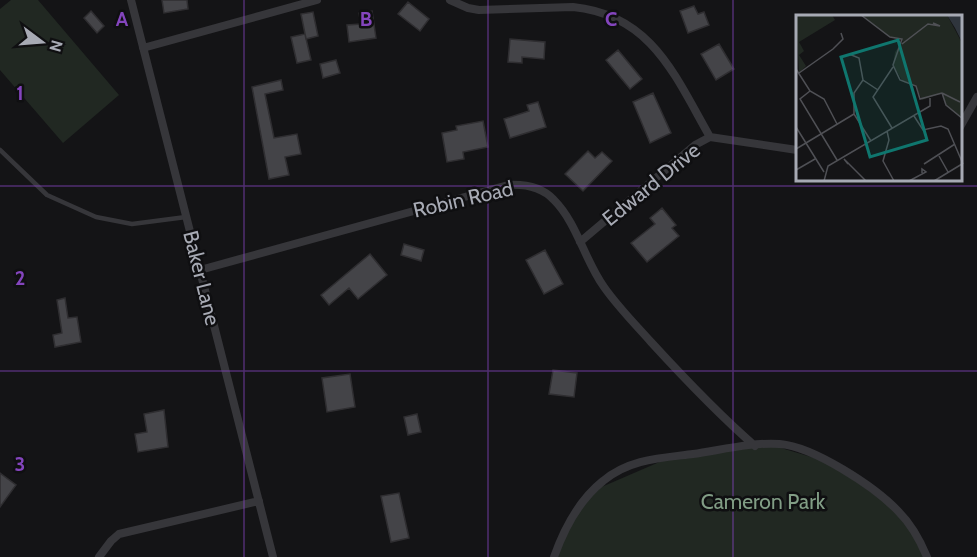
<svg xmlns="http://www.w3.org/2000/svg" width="977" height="557" font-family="Cabin,sans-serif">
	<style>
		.green { fill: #212822 }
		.building { fill: #444448; stroke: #2f2e31; stroke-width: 1.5 }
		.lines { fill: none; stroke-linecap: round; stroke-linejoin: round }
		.service { stroke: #36363a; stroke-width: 4.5 }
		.minor { stroke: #36363a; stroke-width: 8 }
		.grid { fill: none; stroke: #8445bd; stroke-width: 1.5; stroke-opacity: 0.55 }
		.labels { text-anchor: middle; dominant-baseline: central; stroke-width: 5; stroke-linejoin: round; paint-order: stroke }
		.street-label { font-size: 21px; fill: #a7aab4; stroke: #0f0f11 }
		.park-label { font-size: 21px; fill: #819d85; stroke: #0f0f11 }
		.inset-road { fill: none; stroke: #4f5055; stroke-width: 1.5 }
		.view { fill: #0f766e; fill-opacity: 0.15; stroke: #0f766e; stroke-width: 3 }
		.inset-edge { fill: none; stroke: #a7aab4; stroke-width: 3 }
		.grid-label { font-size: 20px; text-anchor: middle; font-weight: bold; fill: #8445bd; stroke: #0f0f11; stroke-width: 5; stroke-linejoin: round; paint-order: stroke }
	</style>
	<rect width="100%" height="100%" fill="#141416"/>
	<path class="green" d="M11,0H38L119,95L63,143L0,70V9Z
		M768,444L831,463L902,515L926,557H553L590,492L671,457Z"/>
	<path class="building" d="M162,0H187L188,9L164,13Z
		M408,2L429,19L420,31L398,14Z
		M694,6L698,14L704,12L709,25L688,33L680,11Z
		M91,11L104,26L97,33L84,18Z
		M372,11L376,38L349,42L347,25L361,24L359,13Z
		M313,12L318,36L306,39L301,14Z
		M305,34L311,60L297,63L291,37Z
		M510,39L545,42L544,59L522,57V63L508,62Z
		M719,44L734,69L716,80L701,54Z
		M618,50L642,79L630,89L606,60Z
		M336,60L340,73L323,78L320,64Z
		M281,80L283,90L265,94L274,138L297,134L301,154L285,157L289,175L269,179L252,87Z
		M653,93L671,133L650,143L633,102Z
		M538,102L546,127L510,138L504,119L529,111L527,105Z
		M483,121L488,147L463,152L464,159L447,162L442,133L457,130L456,126Z
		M588,151L595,158L602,152L612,161L583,191L565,174Z
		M662,208L676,225L672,228L679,236L647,262L631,243L655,224L650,218Z
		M404,244L424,250L421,261L401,255Z
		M545,250L563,284L544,294L526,260Z
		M370,254L387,275L358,299L349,288L329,305L321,295Z
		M65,298L68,318L77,317L81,342L55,347L53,335L62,333L57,300Z
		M553,370L577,373L574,397L549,394Z
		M350,374L355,407L327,412L322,378Z
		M164,410L168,447L138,452L135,434L147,432L144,414Z
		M417,414L421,432L408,435L404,417Z
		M0,473L16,485L0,507Z
		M399,493L409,538L391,542L381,496Z"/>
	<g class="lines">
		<path class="service" d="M0,150L47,195L96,217L132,224L186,217"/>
		<path class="minor" d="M131,0L273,557
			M450,0L468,8L479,10L573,7C652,15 675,76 710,137
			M143,48L317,0
			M960,127L977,97
			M580,242L695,145L710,137L797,150
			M200,270L508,185C526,184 542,187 554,200C577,223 585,261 604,287C618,307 635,324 651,342C684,378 718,414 755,446
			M99,557L111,541L119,534L259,501
			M554,557C564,529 579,500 603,481C629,459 661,458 693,454C721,450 752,442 780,444C814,447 874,486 898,511C911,524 920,540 927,557"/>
	</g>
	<path class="grid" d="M244,0V557M488,0V557M733,0V557M0,186H977M0,371H977"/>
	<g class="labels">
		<g class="street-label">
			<text transform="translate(651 184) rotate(-39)">Edward Drive</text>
			<text transform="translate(463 199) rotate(-13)">Robin Road</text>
			<text transform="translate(202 278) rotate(76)">Baker Lane</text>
		</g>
		<g class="park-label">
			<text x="763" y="501">Cameron Park</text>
		</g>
	</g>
	<g transform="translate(796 15)">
		<rect width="166" height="166" fill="#141416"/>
		<path d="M0,0H36L39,5L3,27L8,36L3,40L10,51L3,58ZM65,0H151L166,28V104L149,88L146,78L126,85L119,70L107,67L97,50L99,37L107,26L94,22Z" fill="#212822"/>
		<path d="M151,0H166V27L159,13Z" fill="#2f353d"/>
		<path class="inset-road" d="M65,0L94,22L106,24L97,50L104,65L120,71L124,84L146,78M106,29L132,9L144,11L137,8M53,39L63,43L67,65L82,75M0,54L14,76L28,84L41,109M3,58L37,34L47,24L45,18M67,65L58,78V99L75,126M14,76L4,84L41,145M146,78L150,90L167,104M146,78L164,87M118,101L127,115L145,111L152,114L167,149M0,112L28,157M96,113L77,82L97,52M91,116L93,125L87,146L98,166M0,134L58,99M143,141L152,157M52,149L48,144L70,166M128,149L159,129M0,155L19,144M28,166L32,151L134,91V83M113,166L130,157L126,154V158M138,166L166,149"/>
		<path class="view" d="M102,25L131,125L74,142L45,42Z"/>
		<rect width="166" height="166" class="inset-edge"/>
	</g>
	<g class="grid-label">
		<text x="122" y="26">A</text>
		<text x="366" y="26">B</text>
		<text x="611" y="26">C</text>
		<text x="20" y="100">1</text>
		<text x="20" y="285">2</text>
		<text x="20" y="471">3</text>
	</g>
	<g transform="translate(42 42) rotate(106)" stroke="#0f0f11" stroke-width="4.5" paint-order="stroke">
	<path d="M0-4.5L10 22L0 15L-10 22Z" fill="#a7aab4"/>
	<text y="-9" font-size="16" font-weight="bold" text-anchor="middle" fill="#a7aab4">N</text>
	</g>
</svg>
